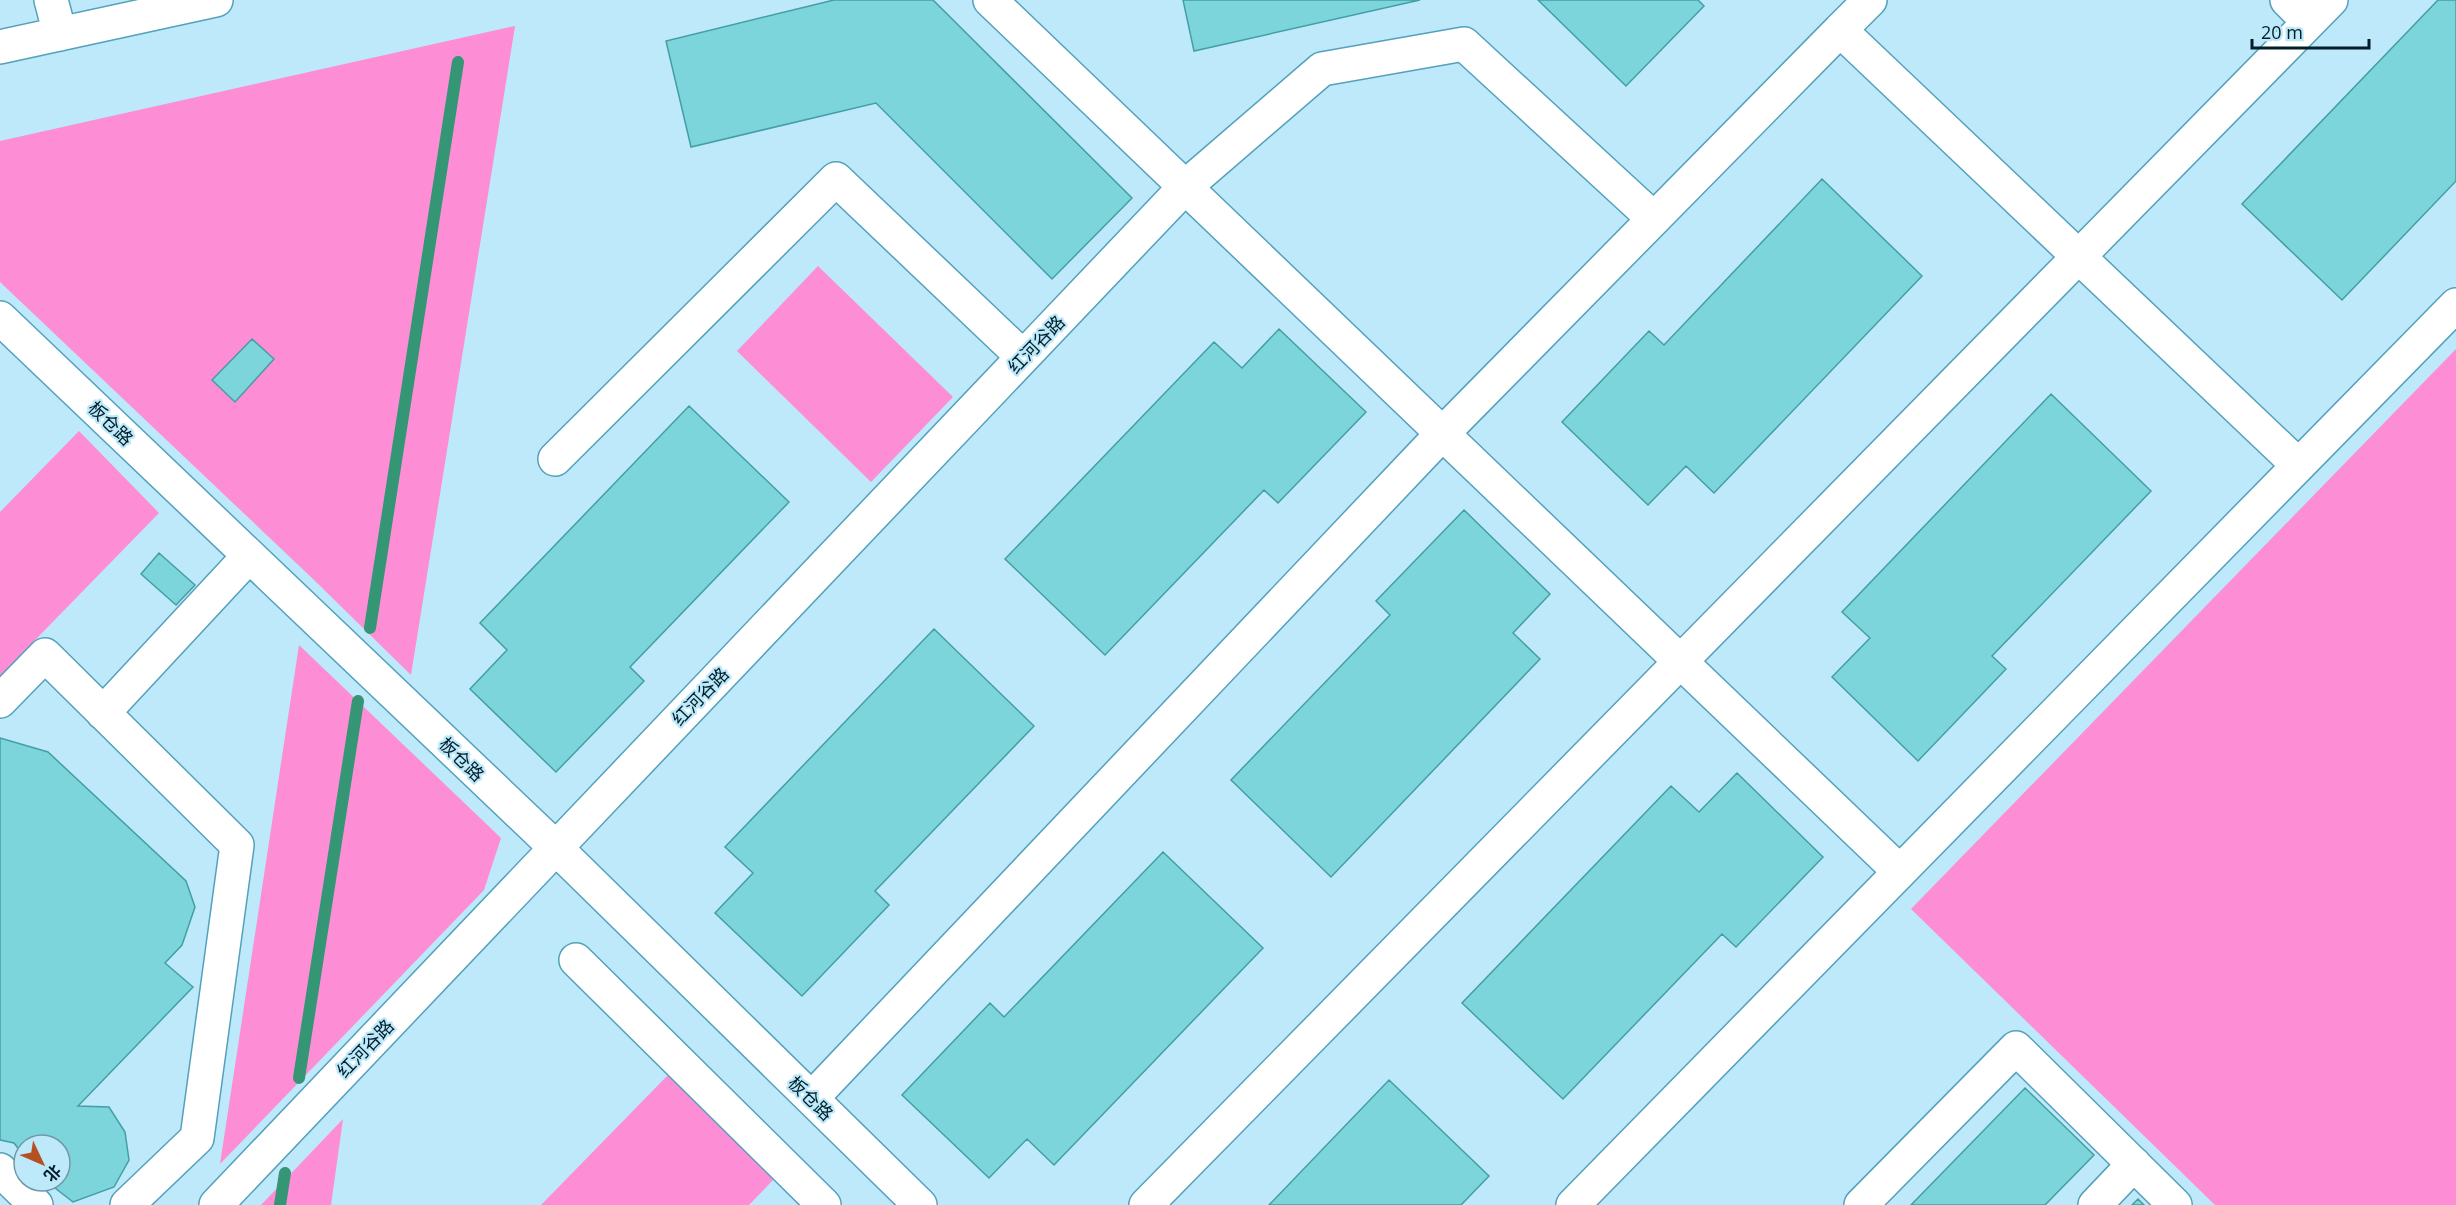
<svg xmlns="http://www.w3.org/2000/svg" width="2456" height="1205" font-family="'Open Sans','Noto Sans SC',sans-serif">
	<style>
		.green { fill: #fd8dd5 }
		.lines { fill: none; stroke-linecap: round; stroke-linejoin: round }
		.stream { stroke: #349674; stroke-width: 12 }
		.building { fill: #7dd5dc; stroke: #449ea5; stroke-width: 1.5 }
		.minor-casing { stroke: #54a1bb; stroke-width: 36 }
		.minor { stroke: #fff; stroke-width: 33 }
		.labels { text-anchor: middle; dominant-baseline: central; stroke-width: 4.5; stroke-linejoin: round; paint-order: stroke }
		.street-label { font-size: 18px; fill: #001f2a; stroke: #bde9fa }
	</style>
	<rect width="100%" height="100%" fill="#bde9fa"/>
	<path class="green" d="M515,26L411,675L312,578L0,282V141Z
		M818,266L953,397L871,482L737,351Z
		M2456,349V1205H2215L1911,909Z
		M79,431L159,513L0,676V512Z
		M299,645L501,838L484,890L220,1164Z
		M668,1075L774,1179L749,1205H541Z
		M343,1119L331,1205H261Z"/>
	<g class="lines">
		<path class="stream" d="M370,628L458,62
			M299,1078L358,701
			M280,1205L285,1173"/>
	</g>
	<path class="building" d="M834,0H933L1132,198L1052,279L876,103L691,147L666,41Z
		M1183,0H1420L1194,51Z
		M1538,0H1698L1704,6L1626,86Z
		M2438,0H2456V181L2342,300L2242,204Z
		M1822,179L1922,276L1714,493L1686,466L1648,505L1562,422L1649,331L1664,345Z
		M1279,329L1366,412L1278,503L1264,490L1105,655L1005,559L1214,342L1242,368Z
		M252,339L274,359L235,402L212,380Z
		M2051,394L2151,491L1992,656L2006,669L1918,761L1832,677L1870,638L1842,612Z
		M689,406L789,502L630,667L644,681L556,772L470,689L507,650L480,623Z
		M1464,510L1550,594L1513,633L1540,659L1331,877L1231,780L1390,615L1376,601Z
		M159,553L195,585L176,605L141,574Z
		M934,629L1034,726L875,891L889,905L802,996L715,913L753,873L725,847Z
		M0,738L48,752L186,881L195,907L182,945L165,963L193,987L78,1106L109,1107L125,1132L129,1160L114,1187L73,1202L46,1181H60V1145H24V1156L14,1143L0,1140Z
		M1737,773L1823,857L1736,947L1722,934L1563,1099L1462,1003L1671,786L1699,812Z
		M1163,852L1263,948L1054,1165L1027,1139L989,1178L902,1095L990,1003L1004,1017Z
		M1389,1080L1489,1176L1461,1205H1269Z
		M2025,1088L2094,1155L2045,1205H1911Z
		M2138,1199L2144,1205H2132Z"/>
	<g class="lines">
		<defs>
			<path id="minor" d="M51,0L60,34
				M990,0L1899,871
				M2287,0L2309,22
				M1840,30L1870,0
				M0,47L216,0
				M0,318L556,848L920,1205
				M555,459L836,179L1023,357
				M0,701L45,655L237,845L197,1138L127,1205
				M103,713L249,556
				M576,960L824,1205
				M812,1098L1442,434L1840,30L2298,465
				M0,1170L36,1205
				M216,1205L1185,187L1322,69L1464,44L1654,219
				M1146,1205L2331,0
				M1573,1205L2456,305
				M1861,1205L2016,1048L2175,1205
				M2095,1205L2134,1164"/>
		</defs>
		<use href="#minor" class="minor-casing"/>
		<use href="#minor" class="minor"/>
	</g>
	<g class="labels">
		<g class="street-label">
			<text transform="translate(1036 344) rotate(-46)">红河谷路</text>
			<text transform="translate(111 423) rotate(44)">板仓路</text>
			<text transform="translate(700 696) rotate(-46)">红河谷路</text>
			<text transform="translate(462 759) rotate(44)">板仓路</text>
			<text transform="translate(365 1048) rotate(-46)">红河谷路</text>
			<text transform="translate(811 1098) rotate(44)">板仓路</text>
		</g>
	</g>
	<g transform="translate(42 1163) rotate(134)"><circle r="28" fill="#bde9fa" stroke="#7198a7" stroke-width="1.5"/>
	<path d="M0-4.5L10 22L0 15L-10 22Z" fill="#b55022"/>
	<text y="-9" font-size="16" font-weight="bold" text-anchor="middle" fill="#001f2a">北</text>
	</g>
	<path d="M2252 39v9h117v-9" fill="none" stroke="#001f2a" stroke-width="3"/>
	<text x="2261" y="39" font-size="18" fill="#001f2a" stroke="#bde9fa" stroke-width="4.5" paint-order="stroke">20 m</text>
</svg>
